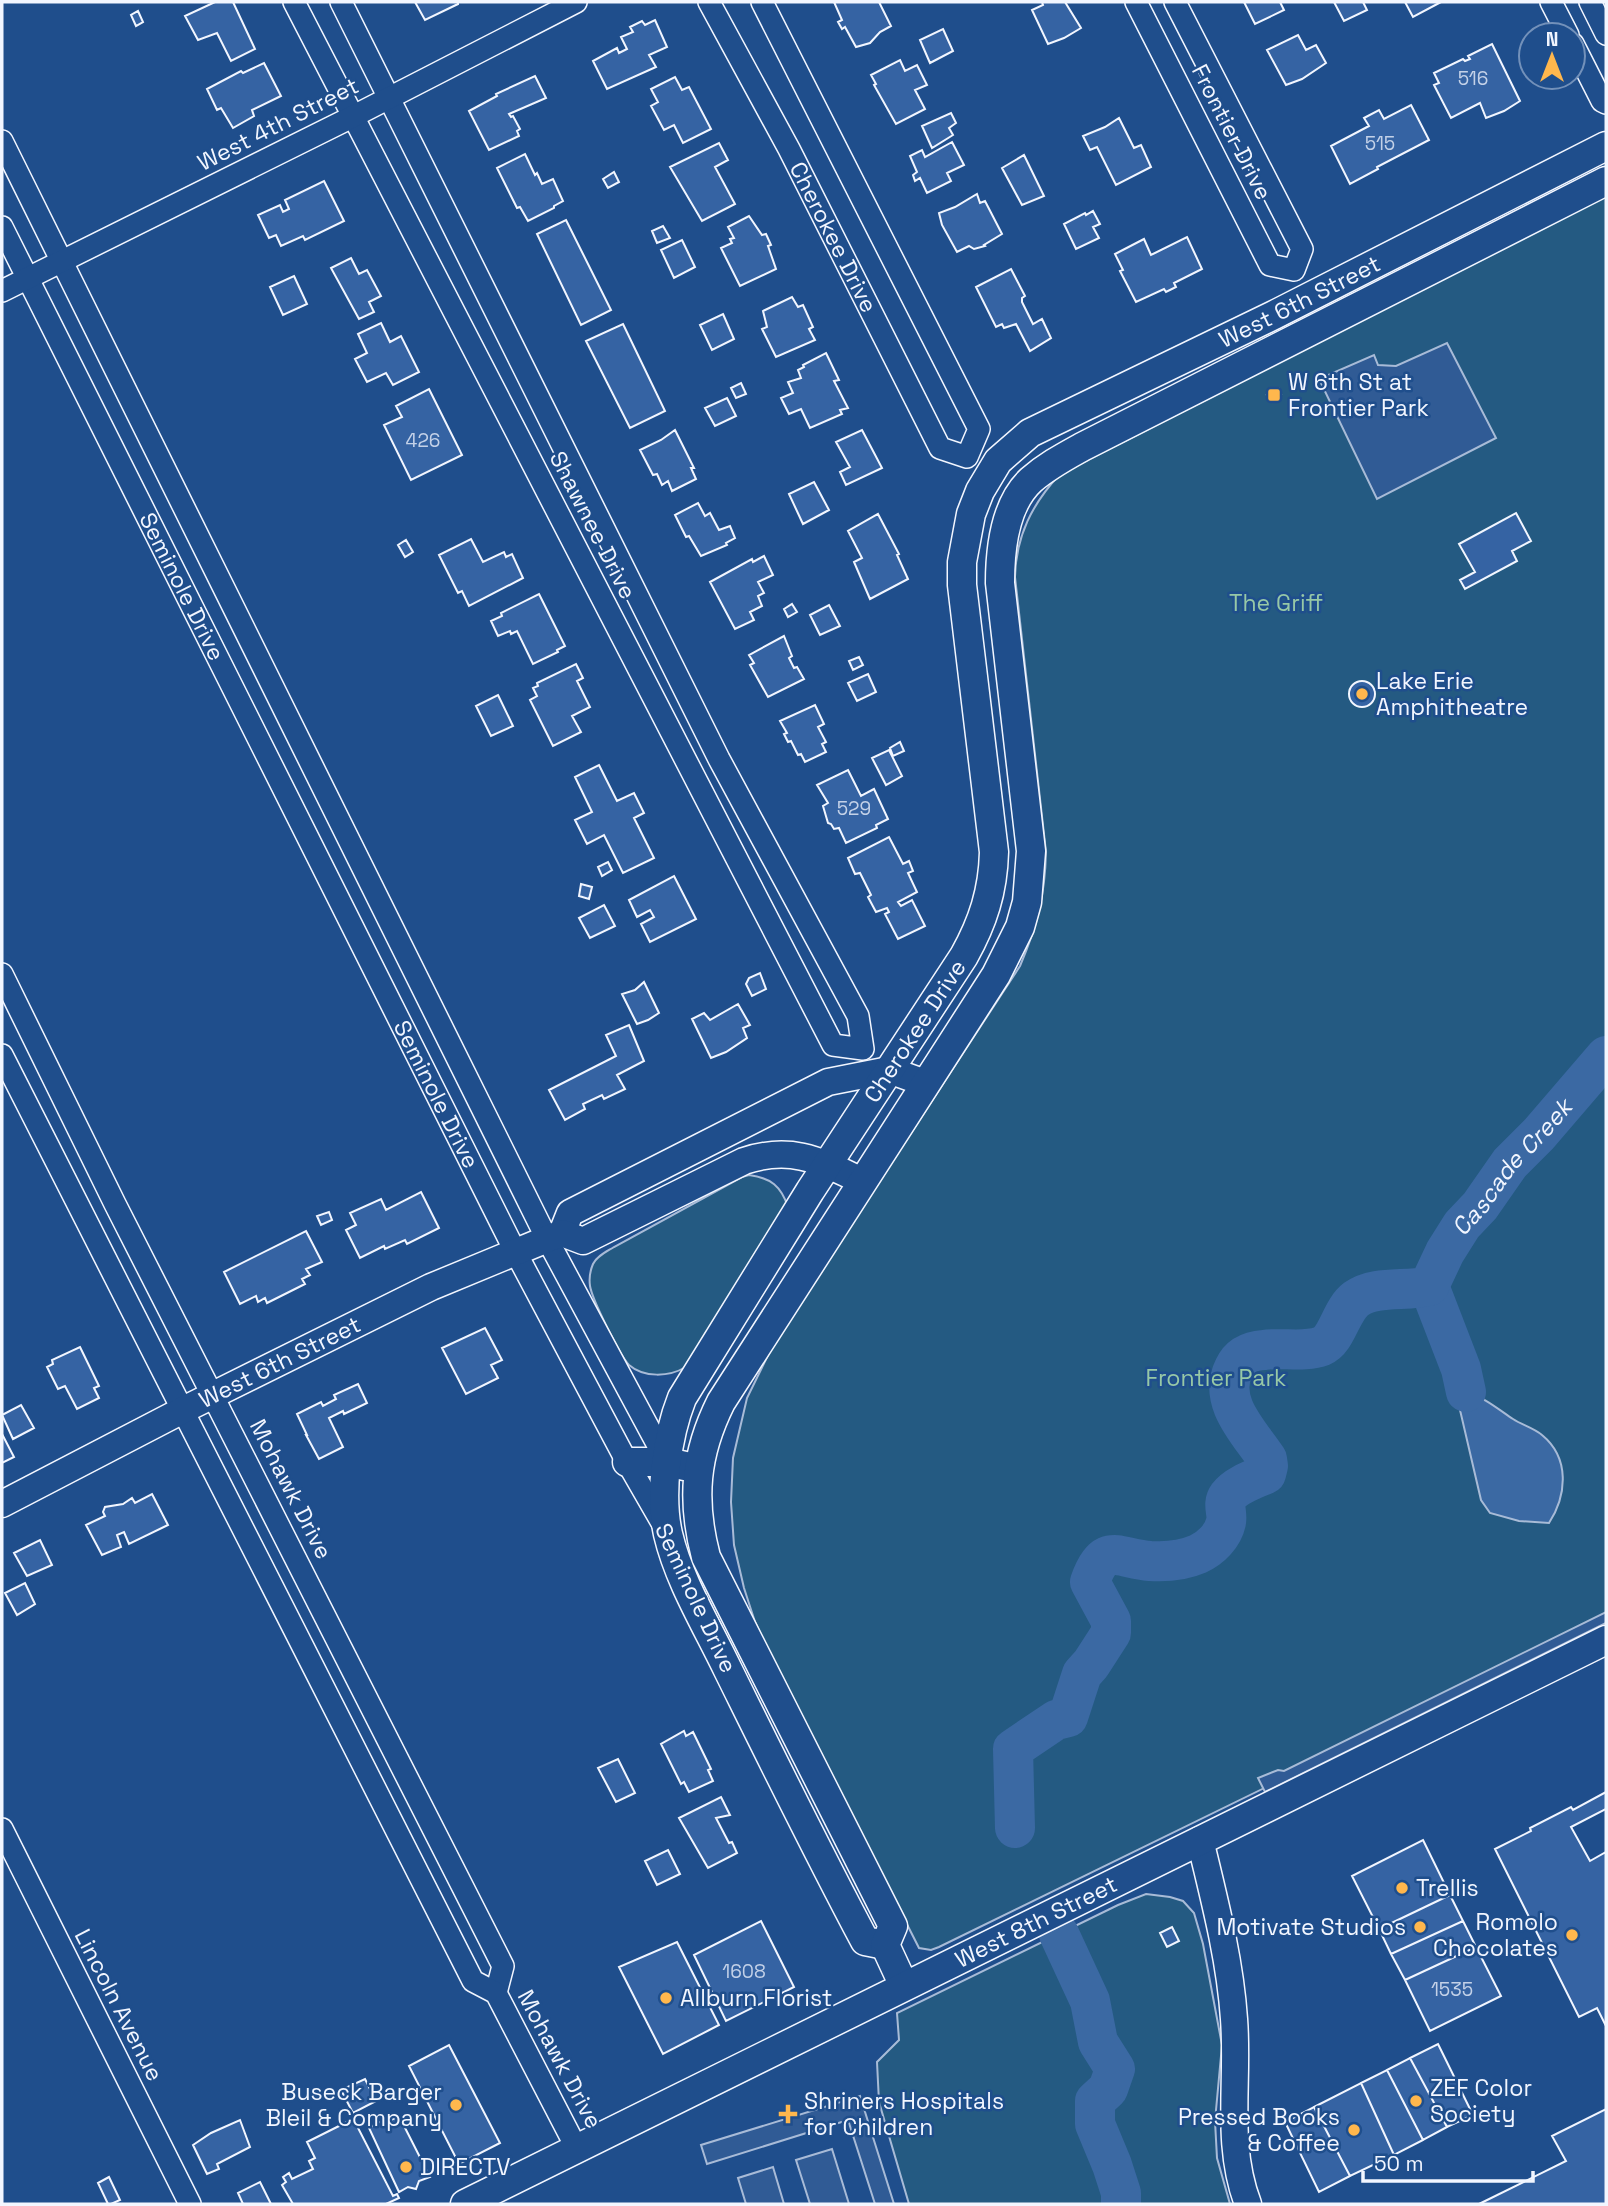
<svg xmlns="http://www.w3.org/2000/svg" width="1608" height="2206" font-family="'Space Grotesk',sans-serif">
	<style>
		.green { fill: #245a82; stroke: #a8bbd7; stroke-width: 2 }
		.parking { fill: #305b95; stroke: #a8bbd7; stroke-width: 2 }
		.water { fill: #3b69a3; stroke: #a8bbd7; stroke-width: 2 }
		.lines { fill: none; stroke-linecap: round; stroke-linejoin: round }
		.river { stroke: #3b69a3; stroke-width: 40 }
		.building { fill: #3563a3; stroke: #f2f6ff; stroke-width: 2 }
		.minor-casing { stroke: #f2f6ff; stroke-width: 24 }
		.tertiary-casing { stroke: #f2f6ff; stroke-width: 29 }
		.secondary-casing { stroke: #f2f6ff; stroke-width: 31 }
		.minor { stroke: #1f4e8c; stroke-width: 21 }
		.tertiary { stroke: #1f4e8c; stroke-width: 26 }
		.secondary { stroke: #1f4e8c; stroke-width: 28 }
		.poi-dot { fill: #ffb74d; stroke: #1f4e8c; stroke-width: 2.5 }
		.labels { text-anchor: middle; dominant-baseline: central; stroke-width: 5; stroke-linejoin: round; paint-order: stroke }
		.number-label { font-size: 19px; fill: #c3d1e8 }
		.street-label { font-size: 23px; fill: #f2f6ff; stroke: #1f4e8c }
		.poi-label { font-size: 23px; fill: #f2f6ff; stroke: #1f4e8c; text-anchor: start }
		.park-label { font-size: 23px; fill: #97c8a6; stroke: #1f4e8c }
		.water-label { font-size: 24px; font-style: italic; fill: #f2f6ff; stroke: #1f4e8c }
	</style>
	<rect width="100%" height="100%" fill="#1f4e8c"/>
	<path class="green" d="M1606,196V1621L939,1947L931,1950L919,1948L769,1652L755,1622L744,1588L734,1545L731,1502L733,1458L747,1398L775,1341L1020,966C1037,926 1045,896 1046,852L1015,577C1016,536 1032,504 1060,474Z
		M749,1175C771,1178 781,1186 788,1207L686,1367C669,1377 644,1378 629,1365C620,1356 592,1299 590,1286C589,1279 590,1271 593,1264C597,1256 606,1252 614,1247L742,1177Z
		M1146,1894L1170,1897L1183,1901L1194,1913L1203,1944L1222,2045L1215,2121L1217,2158L1230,2204H909L879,2102L877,2062L899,2040L897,2013L1118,1905Z"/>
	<path class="parking" d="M1447,343L1496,438L1377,499L1319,379L1374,355L1378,365L1396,366Z
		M1606,1612V1623L1265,1792L1258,1778L1278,1770L1284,1771Z
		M860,2096L894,2204H875L848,2120L707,2164L701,2145Z
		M832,2149L849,2204H810L796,2160Z
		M773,2167L784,2204H746L738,2178Z"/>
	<path class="water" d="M1466,1392C1484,1397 1498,1409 1513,1419C1522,1425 1534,1428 1542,1435C1570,1458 1567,1495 1549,1523L1519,1521L1490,1513L1481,1500L1460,1410L1461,1398Z"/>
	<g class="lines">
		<g class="river">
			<path d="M1429,1286L1461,1369L1466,1392"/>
			<path id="s1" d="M1015,1828L1013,1749L1056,1720L1068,1717L1082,1674L1091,1664L1111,1633V1621L1090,1582C1104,1541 1117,1558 1150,1561C1165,1562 1184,1560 1198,1554C1211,1548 1223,1536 1226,1522C1228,1513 1222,1504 1228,1496C1236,1485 1254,1479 1266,1474L1268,1466L1267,1459C1250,1433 1217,1402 1234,1368C1240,1355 1250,1351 1264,1350C1282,1347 1304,1353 1322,1346C1337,1340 1341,1310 1356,1299C1376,1285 1406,1292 1429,1286L1445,1252L1462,1225L1480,1206L1510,1163L1539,1134L1606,1056"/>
			<path d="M1059,1934L1090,2001L1098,2042L1115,2069L1108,2089L1095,2101V2124L1112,2165L1121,2193V2204"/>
		</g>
	</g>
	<path class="building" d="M215,2H233L255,49L231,61L217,33L198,40L185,16Z
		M415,2H458V4L425,20Z
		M834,2H879L891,26L880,32L870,43L856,47L845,27L842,29L838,22L842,20Z
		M1042,2H1065L1081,28L1064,38L1048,44L1032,10L1043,5Z
		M1244,2H1280L1284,10L1255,24Z
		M1334,2H1363L1367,10L1344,21Z
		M1405,2H1441L1413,17Z
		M138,11L143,22L136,26L131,15Z
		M655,20L667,47L649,55L656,67L607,89L593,61L617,48L619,53L627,49L621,37L633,32L630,27L642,21L645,25Z
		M943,29L953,51L930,63L920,40Z
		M1298,35L1306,50L1316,45L1326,63L1302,79L1286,85L1267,50Z
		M1492,44L1520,101L1504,111L1486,118L1480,103L1451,118L1434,85L1439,83L1434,73L1463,59L1465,61L1470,59L1468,56Z
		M900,60L905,71L917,65L927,85L915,90L925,109L896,124L874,85L876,84L871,75Z
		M264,63L281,96L252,110L254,116L233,128L221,108L217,110L207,89L241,71L243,73Z
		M535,76L546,98L509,114L511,117L513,116L520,129L517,131L519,136L489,150L469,111L497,96L496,94Z
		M675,77L682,90L689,87L711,129L683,143L674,125L664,130L651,106L658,102L651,89Z
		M1411,105L1429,140L1377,167L1378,169L1350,184L1331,146L1369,126L1364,118L1379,110L1384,119Z
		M951,113L956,123L949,128L953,135L932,148L922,126Z
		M1119,118L1134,148L1141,145L1151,167L1116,185L1097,147L1090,150L1083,136L1105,127Z
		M952,142L964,165L947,173L951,181L927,193L920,178L915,181L913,175L917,172L910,156L922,150L925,157Z
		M719,143L728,160L715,167L735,204L702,221L670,167Z
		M525,154L535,175L537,173L542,184L553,179L563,201L554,206V208L528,221L520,207L517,208L497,168Z
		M1024,155L1044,196L1022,205L1002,168Z
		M614,172L619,182L608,188L603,179Z
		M324,181L344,221L305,240L303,236L281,246L276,235L269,238L258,215L280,205L283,212L289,209L285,200Z
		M977,194L980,203L985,201L1002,234L984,245L985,246L974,249L969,246L957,252L942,225L939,213L955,207Z
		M1093,211L1100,224L1093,227L1099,238L1076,249L1064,224L1085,213L1086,215Z
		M749,216L762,235L766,234L771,245L768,246L776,269L740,286L721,248L732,243L730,239L734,238L728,227Z
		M566,220L611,310L581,325L537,234Z
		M663,226L670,238L657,243L652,231Z
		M1187,237L1202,269L1174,283L1176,287L1166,292L1164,289L1136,302L1120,271L1123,270L1115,254L1144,239L1151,255Z
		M682,240L695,267L674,278L661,250Z
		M351,258L359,274L367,270L381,296L369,302L374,312L359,319L331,268Z
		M1011,269L1025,296L1022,298V302L1033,324L1042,319L1051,338L1030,351L1016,324L1004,328L1002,324L996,327L976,287Z
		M294,276L307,304L283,315L270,287Z
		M792,297L798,307L803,305L813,327L809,329L815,340L776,357L762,329L767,327L763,311Z
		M723,314L734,339L712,350L700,325Z
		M381,323L390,342L401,336L419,372L393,385L386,373L367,382L355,359L367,353L358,334Z
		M623,324L665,411L630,428L586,341Z
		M826,353L839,380L834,381L848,408L840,410L842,414L810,428L801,409L789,414L781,398L793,393L788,382L801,378L798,370L804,367L803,365Z
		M741,383L746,394L736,398L731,388Z
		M429,389L462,455L411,480L384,425L402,417L396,406Z
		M1279,389L1281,394L1270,399L1267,395Z
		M727,398L736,416L715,426L705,408Z
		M675,430L694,468H691L696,479L672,491L668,481L662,485L657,474L653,475L640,450L661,440Z
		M862,430L882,468L846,485L840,472L850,467L836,442Z
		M814,482L829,510L803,524L789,494Z
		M698,503L705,516L710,513L719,530L730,526L735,538L726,543L727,545L701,556L689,536L686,537L675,515Z
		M1516,513L1531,541L1512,551L1517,561L1465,589L1460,580L1475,572L1459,544Z
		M878,514L899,554L897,555L908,579L870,599L854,562L862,558L848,531Z
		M471,539L483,562L504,552L506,557L512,554L523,578L469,606L462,591L458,593L439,555Z
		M406,540L413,552L405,557L398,545Z
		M764,556L773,575L758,582L764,593L758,596L762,606L750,612L754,620L735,629L710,582L752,559L753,562Z
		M539,594L565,646L557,650L558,652L533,664L517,631L511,634L510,631L498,636L491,621L502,616L501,613Z
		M792,604L797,612L788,617L784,609Z
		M829,605L840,626L820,635L810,615Z
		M784,636L792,656L789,658L794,668L797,667L804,679L768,697L750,665L754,663L749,655Z
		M859,657L863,665L853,670L849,661Z
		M576,664L583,678L577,681L590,707L572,716L581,732L553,746L530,700L537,696L533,688L538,686L537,683Z
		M868,674L876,692L857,701L848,683Z
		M1349 694a13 13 0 1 1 26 0a13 13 0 1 1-26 0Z
		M498,695L513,726L491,736L476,706Z
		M815,705L824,724L818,727L826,742L822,744L826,752L805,762L801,754L798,755L791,741L788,742L784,734L787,733L780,721Z
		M900,742L904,751L893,756L890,748Z
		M889,750L902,776L886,785L872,758Z
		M599,765L617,801L634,793L644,813L634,818L654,858L623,873L604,835L587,844L575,820L592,812L575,777Z
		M848,770L861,796L874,789L888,819L876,825L877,828L846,843L839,828L834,829L831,824L828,823L823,806L828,803L817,785Z
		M889,837L903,864L909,861L913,871L908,873L917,892L898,902L901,906L912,900L925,926L898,939L885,914L889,912L887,908L876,912L868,897L871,895L860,873L855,874L848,858Z
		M608,862L612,870L602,876L598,867Z
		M674,876L696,919L650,942L641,924L654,917L650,910L637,917L629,900Z
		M581,884L592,887L589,899L579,896Z
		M604,905L615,926L590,938L579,918Z
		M760,973L766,989L752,996L746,984L749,978Z
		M644,982L659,1013L648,1020L637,1024L622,994L635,990Z
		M738,1004L750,1025L743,1028L747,1038L726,1052L711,1058L692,1019L704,1013L710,1020Z
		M629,1025L644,1061L617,1075L625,1089L604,1099L602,1095L583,1104L585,1109L565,1120L549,1090L616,1056L606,1035Z
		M421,1192L439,1228L407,1244L405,1240L385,1249L384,1246L360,1258L346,1230L356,1225L350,1213L381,1199L386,1210Z
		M329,1212L332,1220L321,1225L317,1216Z
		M306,1231L322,1262L306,1269L310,1275L302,1279L305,1284L267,1303L265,1298L258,1302L256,1296L240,1304L224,1272Z
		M485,1328L502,1360L491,1365L498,1378L466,1394L442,1348Z
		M80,1347L99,1386L94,1388L99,1398L77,1409L65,1386L58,1389L47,1367L53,1364L52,1360Z
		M358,1384L367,1403L344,1414L343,1411L329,1418L343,1447L319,1459L306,1435H307L297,1414L321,1402L323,1406L336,1399L334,1395Z
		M21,1405L34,1428L13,1439L2,1415Z
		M2,1434L14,1457L2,1463Z
		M152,1494L168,1525L129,1544L124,1532L117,1535L121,1547L102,1555L86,1525L105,1516L103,1512L105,1507L123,1504L132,1498L135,1503Z
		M40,1540L52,1565L27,1576L14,1553Z
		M25,1583L35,1604L17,1615L5,1593Z
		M684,1731L686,1736L693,1732L711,1769L708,1770L713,1781L689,1792L684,1782L681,1784L661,1744Z
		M618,1759L635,1793L616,1802L598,1768Z
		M1606,1792V1809L1571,1827L1590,1861L1606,1852V2026L1597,2008L1579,2017L1495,1849L1531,1831L1530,1828L1571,1807L1573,1810Z
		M721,1797L730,1815L716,1818L729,1843L732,1842L737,1853L708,1868L679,1818Z
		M1423,1840L1450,1895L1379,1929L1352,1876Z
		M668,1850L680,1874L657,1885L645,1861Z
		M1450,1895L1463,1921L1391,1954L1379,1929Z
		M761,1921L794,1987L726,2021L694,1955Z
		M1463,1921L1476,1947L1405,1980L1391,1954Z
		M1172,1927L1179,1941L1167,1947L1160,1933Z
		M677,1942L719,2025L663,2054L619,1967Z
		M1476,1947L1501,1996L1430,2031L1405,1980Z
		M1438,2044L1473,2115L1447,2127L1410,2058Z
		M449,2045L500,2143L459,2164L409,2066Z
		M1410,2058L1447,2127L1423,2140L1387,2070Z
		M1387,2070L1423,2140L1394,2155L1361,2083Z
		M365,2079L376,2101L353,2113L341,2090Z
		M1361,2083L1394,2155L1350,2176L1314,2107Z
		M1314,2107L1350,2176L1319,2192L1285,2122Z
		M1606,2109V2204H1479L1566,2161L1552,2136Z
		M399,2116L430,2177L419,2181L416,2189L408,2187L399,2192L369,2128L385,2119L387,2122Z
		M240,2120L250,2147L217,2164L219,2169L207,2174L193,2145L211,2133Z
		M347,2122L348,2125L355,2122L393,2196L397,2194L399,2198L386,2204H293L282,2185L286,2182L283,2177L289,2173L292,2179L313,2169L309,2161L315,2158L307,2142Z
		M109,2177L120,2200L111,2204H108L98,2183Z
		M260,2182L271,2204H243L238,2193Z"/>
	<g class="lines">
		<defs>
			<g id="minor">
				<path d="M294,2L833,1045L863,1049L858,1016L719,759L341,2"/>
				<path id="s2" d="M709,2L789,149L940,448L967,457L979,429L762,2"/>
				<path d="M1136,2L1270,265L1294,270L1302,249L1175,2"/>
				<path d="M1551,2L1568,35"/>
				<path d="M1590,2L1606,34"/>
				<path d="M1573,44L1602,101L1606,103"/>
				<path d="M2,141L547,1239L667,1462"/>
				<path id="s3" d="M2,227L515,1251L627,1462L665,1528"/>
				<path d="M2,291L352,117L576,2"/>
				<path d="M2,974L115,1204L503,1966L496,1993"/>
				<path d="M2,1055L473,1981L496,1993L577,2149"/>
				<path d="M2,1829L190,2204"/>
			</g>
			<g id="tertiary">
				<path d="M562,1233L570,1213L828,1082L889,1070L925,1083"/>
				<path id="s4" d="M2,1504L183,1410L431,1287L562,1233L583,1241L744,1161C792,1145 820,1161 862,1181"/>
				<path d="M1200,1840C1214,1898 1230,1959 1234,2019C1239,2082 1225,2144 1248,2204"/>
			</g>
			<g id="secondary">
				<path d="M627,1462H667L685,1466"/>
				<path id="s5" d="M885,1945L865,1941C817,1851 773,1761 728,1670C707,1626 679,1581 668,1534C659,1493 667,1436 682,1398L810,1191L964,956C983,922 993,891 994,852L962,585V562L971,514L980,491L998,461L1030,433L1274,315L1606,146"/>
				<path d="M904,1986L885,1945L893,1926L706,1557C691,1500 695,1454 721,1402L996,975L1020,927L1027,902L1031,851L1000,583C1000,549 1005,504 1031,480C1047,466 1064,457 1082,447L1606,181"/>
				<path id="s6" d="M465,2204L1606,1640"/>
			</g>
		</defs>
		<use href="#minor" class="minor-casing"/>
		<use href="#tertiary" class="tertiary-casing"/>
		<use href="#secondary" class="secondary-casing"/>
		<use href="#minor" class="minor"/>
		<use href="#tertiary" class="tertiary"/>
		<use href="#secondary" class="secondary"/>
	</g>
	<g class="poi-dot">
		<rect x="1267" y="388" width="14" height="14" rx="3.5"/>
		<circle cx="1362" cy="694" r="7"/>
		<circle cx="1402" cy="1888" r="7"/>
		<circle cx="1420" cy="1927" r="7"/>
		<circle cx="1572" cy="1935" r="7"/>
		<circle cx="666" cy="1998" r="7"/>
		<circle cx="1416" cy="2101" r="7"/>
		<circle cx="456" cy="2105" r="7"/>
		<path d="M784.5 2103.5h7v7h7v7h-7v7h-7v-7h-7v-7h7z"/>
		<circle cx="1354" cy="2130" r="7"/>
		<circle cx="406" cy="2167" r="7"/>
	</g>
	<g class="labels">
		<g class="number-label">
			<text x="1473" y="78">516</text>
			<text x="1380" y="143">515</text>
			<text x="423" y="440">426</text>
			<text x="854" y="808">529</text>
			<text x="744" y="1971">1608</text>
			<text x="1452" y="1989">1535</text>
		</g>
		<g class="street-label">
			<text transform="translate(278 124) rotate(-27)">West 4th Street</text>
			<text transform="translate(1232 132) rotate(63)">Frontier Drive</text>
			<text stroke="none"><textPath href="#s2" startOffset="266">Cherokee Drive</textPath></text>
			<text stroke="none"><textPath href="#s5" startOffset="1988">West 6th Street</textPath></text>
			<text transform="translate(593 525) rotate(63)">Shawnee Drive</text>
			<text stroke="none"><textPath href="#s3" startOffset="402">Seminole Drive</textPath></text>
			<text stroke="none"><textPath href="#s5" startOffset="1046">Cherokee Drive</textPath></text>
			<text stroke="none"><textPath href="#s3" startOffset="970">Seminole Drive</textPath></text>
			<text stroke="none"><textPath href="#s4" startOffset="312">West 6th Street</textPath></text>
			<text transform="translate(291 1489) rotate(63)">Mohawk Drive</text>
			<text transform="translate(696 1598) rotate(65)">Seminole Drive</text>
			<text stroke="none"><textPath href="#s6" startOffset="637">West 8th Street</textPath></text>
			<text transform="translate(119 2005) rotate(63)">Lincoln Avenue</text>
			<text transform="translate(560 2059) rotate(62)">Mohawk Drive</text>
		</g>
		<g class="poi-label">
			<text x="1288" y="382">W 6th St at<tspan x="1288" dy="26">Frontier Park</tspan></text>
			<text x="1376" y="681">Lake Erie<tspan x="1376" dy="26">Amphitheatre</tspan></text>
			<text x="1416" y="1888">Trellis</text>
			<text x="1558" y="1922" text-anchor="end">Romolo<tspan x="1558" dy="26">Chocolates</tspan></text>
			<text x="1406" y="1927" text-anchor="end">Motivate Studios</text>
			<text x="680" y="1998">Allburn Florist</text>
			<text x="1430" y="2088">ZEF Color<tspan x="1430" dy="26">Society</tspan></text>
			<text x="442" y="2092" text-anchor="end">Buseck Barger<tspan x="442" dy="26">Bleil &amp; Company</tspan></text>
			<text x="804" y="2101">Shriners Hospitals<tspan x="804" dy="26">for Children</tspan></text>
			<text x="1340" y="2117" text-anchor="end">Pressed Books<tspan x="1340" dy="26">&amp; Coffee</tspan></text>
			<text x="420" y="2167">DIRECTV</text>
		</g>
		<g class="park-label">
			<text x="1276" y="603">The Griff</text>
			<text x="1216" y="1378">Frontier Park</text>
		</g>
		<g class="water-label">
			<text stroke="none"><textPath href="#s1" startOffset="1027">Cascade Creek</textPath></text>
		</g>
	</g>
	<rect width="1608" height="2206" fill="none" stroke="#f2f6ff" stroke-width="7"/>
	<g transform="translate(1552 56)"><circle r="33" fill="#1f4e8c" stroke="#7391ba" stroke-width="2"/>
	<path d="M0-5L12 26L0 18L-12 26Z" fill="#ffb74d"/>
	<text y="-10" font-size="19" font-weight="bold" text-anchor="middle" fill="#f2f6ff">N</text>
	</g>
	<path d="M1363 2171v10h170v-10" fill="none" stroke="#f2f6ff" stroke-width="3.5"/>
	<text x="1374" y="2171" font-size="21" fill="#f2f6ff" stroke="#1f4e8c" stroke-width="5" paint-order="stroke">50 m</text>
</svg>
